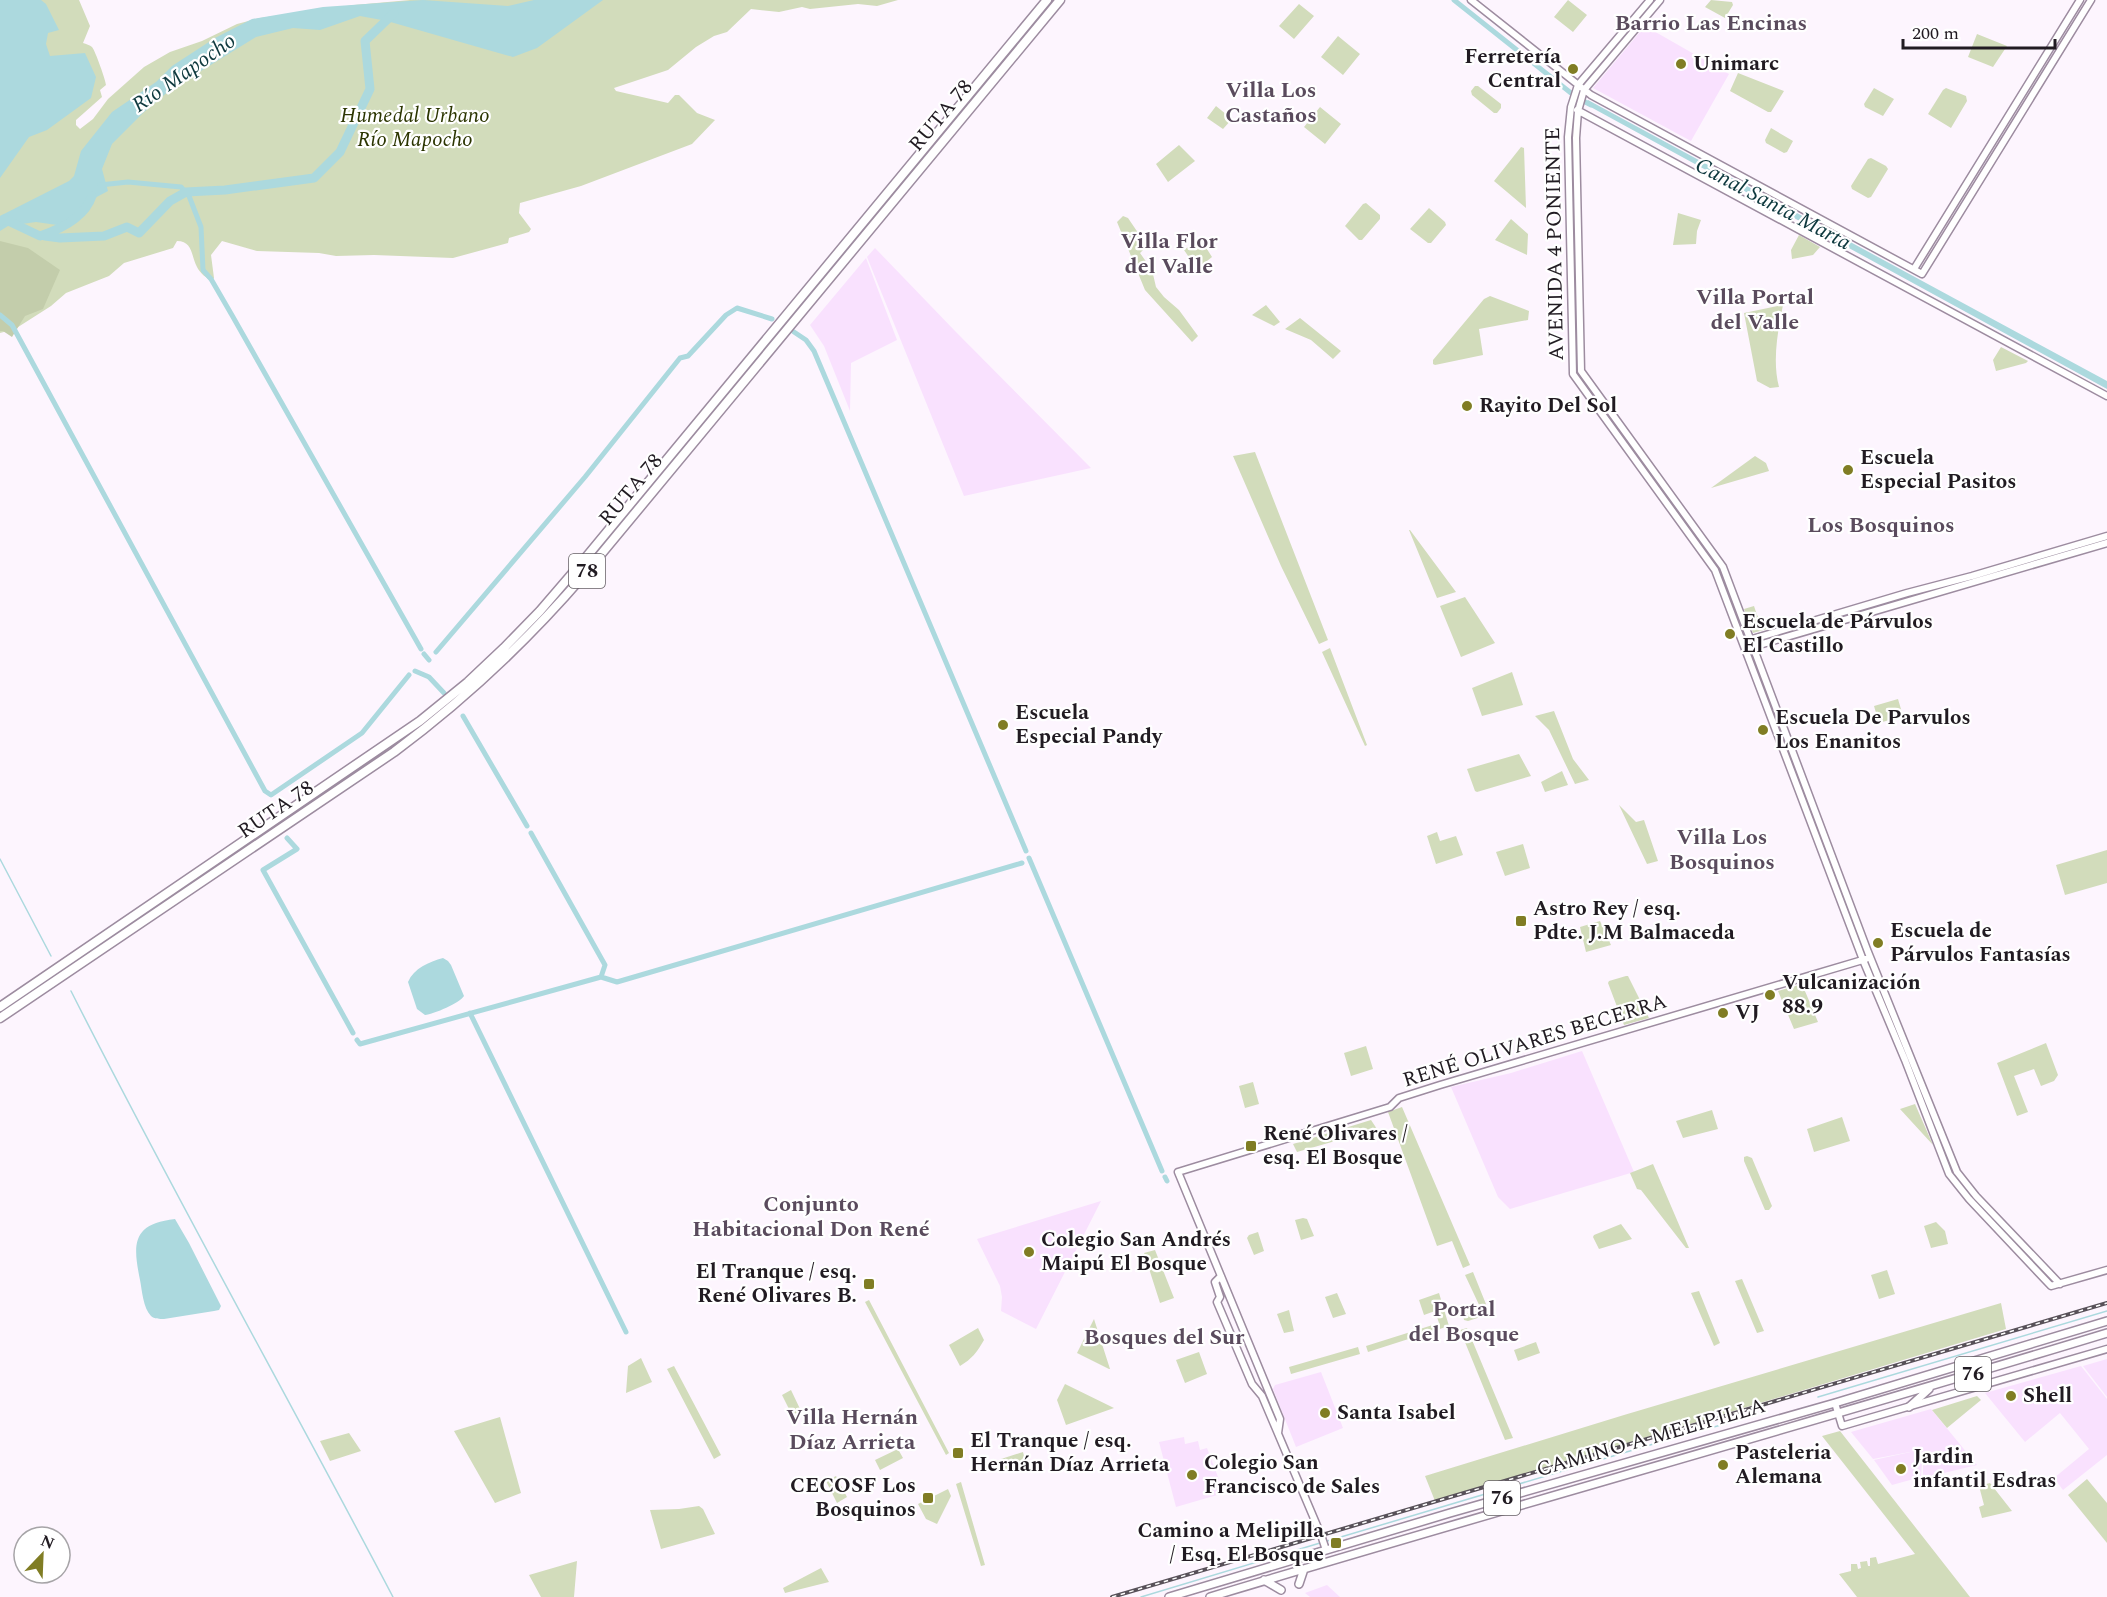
<svg xmlns="http://www.w3.org/2000/svg" width="2107" height="1597" font-family="Spectral,serif">
	<style>
		.built { fill: #f9e1fe }
		.green { fill: #d2dcbb }
		.forest { fill: #c3cdab }
		.water { fill: #acd9de }
		.lines { fill: none; stroke-linecap: round; stroke-linejoin: round }
		.stream { stroke: #acd9de; stroke-width: 1.5 }
		.canal { stroke: #acd9de; stroke-width: 5 }
		.river { stroke: #acd9de; stroke-width: 9 }
		.secondary-casing { stroke: #9d8ca0; stroke-width: 9 }
		.primary-casing { stroke: #9d8ca0; stroke-width: 10 }
		.highway-casing { stroke: #9d8ca0; stroke-width: 11 }
		.secondary { stroke: #fff; stroke-width: 6 }
		.primary { stroke: #fff; stroke-width: 7 }
		.highway { stroke: #fff; stroke-width: 8 }
		.rail-casing { stroke: #585159; stroke-width: 4 }
		.rail { stroke: #fff; stroke-width: 1.5; stroke-dasharray: 4.5; stroke-linecap: butt }
		.poi-dot { fill: #807d24; stroke: #fff; stroke-width: 2 }
		.labels { text-anchor: middle; dominant-baseline: central; stroke-width: 4.5; stroke-linejoin: round; paint-order: stroke }
		.shield { fill: #fff; stroke: #645f64; stroke-width: 1.5 }
		.shield-label { font-size: 20px; font-weight: bold; fill: #211b22 }
		.poi-label { font-size: 21px; font-weight: bold; fill: #211b22; stroke: #fff; text-anchor: start }
		.park-label { font-size: 21px; font-style: italic; fill: #2b3500; stroke: #fff }
		.street-label { font-size: 21px; fill: #211b22; stroke: #fff }
		.neighbourhood-label { font-size: 22px; font-weight: bold; fill: #5a4b5d; stroke: #fff }
		.water-label { font-size: 22px; font-style: italic; fill: #0e393e; stroke: #fff }
	</style>
	<rect width="100%" height="100%" fill="#fdf5fe"/>
	<path class="built" d="M1645,26L1729,74L1691,141L1593,88Z
		M875,248L955,331L1091,468L964,496L867,257Z
		M866,258L897,340L851,363L850,411L824,346L810,325Z
		M1582,1051L1634,1172L1510,1209L1498,1197L1451,1087L1511,1073Z
		M1101,1201L1036,1329L1001,1311L1002,1297L1000,1286L977,1239Z
		M2107,1359V1397L2083,1366Z
		M2081,1366L2107,1399V1455L2063,1490L2054,1478L2089,1449L2060,1413L2025,1442L1985,1393Z
		M1321,1372L1343,1428L1296,1447L1273,1389L1275,1385Z
		M1931,1409L1977,1465L1923,1478V1449L1921,1477L1892,1485L1874,1460L1915,1451L1873,1459L1851,1432Z
		M1184,1437L1185,1444L1198,1441L1200,1450L1207,1448L1224,1493L1176,1507L1159,1442Z
		M1327,1585L1340,1597H1310L1305,1593Z"/>
	<path class="green" d="M0,0H79L90,26L83,43C86,44 90,45 92,47C95,50 106,81 106,85L100,90L102,97L76,120V125L80,129L93,119L108,99L144,67L170,52L202,41L237,24L260,18L354,5L410,0H898L877,6L858,4L810,9L802,7L779,12L751,9L727,32L714,36L696,47L668,70L614,88L616,91L668,103L675,95H679L697,113L715,120L692,144L581,186L520,203L519,213L531,229L529,232L509,238L508,243L453,258L374,255L336,256L319,253L257,251L222,241L211,255L214,278L212,281C206,278 200,273 197,267C191,256 193,241 177,241L173,248L124,263L109,276L66,293L51,306L15,329L0,333Z
		M1568,0L1587,15L1573,32L1554,17Z
		M1711,0L1732,2L1733,5L1725,18L1705,7Z
		M1299,4L1314,16L1294,39L1279,26Z
		M1977,34L2007,46L1993,67L1968,57Z
		M1338,36L1360,54L1343,75L1321,57Z
		M1738,73L1784,91L1771,112H1768L1730,91Z
		M1475,86H1478L1501,104V108L1497,113H1494L1472,95L1471,91Z
		M1874,88L1894,99L1883,116L1865,107L1864,104Z
		M1946,88L1966,96L1967,101L1951,128L1928,114L1943,90Z
		M1216,106L1232,119L1223,129L1207,118Z
		M1320,107L1341,124L1325,144L1304,127Z
		M1771,128L1793,141L1787,152L1784,153L1766,143L1765,140Z
		M1179,145L1195,161L1168,182L1156,164Z
		M1521,147L1524,148L1526,208L1494,181Z
		M1871,158L1886,166L1888,169L1871,197L1868,198L1852,189L1851,186L1868,159Z
		M1366,203L1380,215V219L1362,240H1359L1345,226L1363,204Z
		M1429,208L1445,222L1446,225L1431,243H1428L1410,229Z
		M1678,213L1701,220L1697,231L1696,244L1673,245Z
		M1123,216L1128,218L1147,246L1140,253L1152,270L1156,287L1164,297L1179,310L1198,336L1192,342L1145,290L1117,222Z
		M1511,219L1528,234L1527,255L1495,240Z
		M1799,235L1820,247L1813,255L1792,259L1791,250Z
		M1200,238L1212,257L1197,269L1184,250Z
		M1490,296L1529,311L1528,320L1479,329L1483,355L1435,365L1433,364V360L1484,299Z
		M1266,305L1280,322L1274,326L1252,315Z
		M1783,305C1778,330 1772,361 1779,387L1770,388L1757,381L1744,313Z
		M1300,318L1341,351L1333,359L1311,340L1285,329Z
		M2001,347L2028,361L2026,363L1996,371L1993,360Z
		M1255,452L1328,640L1319,644L1281,566L1233,456Z
		M1755,456L1766,463L1769,471L1711,488Z
		M1409,530H1410L1456,592L1437,598Z
		M1465,597L1495,643L1461,657L1440,606Z
		M1754,606L1757,615L1767,629L1753,633L1744,609Z
		M1330,648L1367,745L1365,746L1322,652Z
		M1512,672L1523,705L1482,716L1472,688Z
		M1898,699L1903,716L1879,723L1874,706Z
		M1554,711L1573,759L1589,780L1575,784L1549,730L1535,716Z
		M1519,754L1531,776L1477,792L1475,791L1467,769Z
		M1562,771L1568,785L1545,792L1541,782Z
		M1619,805L1636,822L1644,820L1658,861L1647,864Z
		M1437,832L1440,841L1456,836L1463,855L1436,864L1427,836Z
		M1523,844L1530,868L1505,876L1496,852Z
		M2107,850V883L2065,895L2056,865Z
		M1600,921L1611,945L1586,952L1580,927Z
		M1626,976H1628L1649,1018L1624,1025L1608,983L1609,981Z
		M1802,984L1818,1022L1794,1029L1778,991Z
		M2046,1043L2058,1075L2054,1081L2041,1086L2034,1069L2014,1076L2028,1112L2017,1116L1997,1063Z
		M1366,1046L1373,1069L1351,1076L1344,1053Z
		M1253,1082L1259,1104L1245,1108L1239,1086Z
		M1915,1104L1933,1145L1900,1109Z
		M1402,1107L1470,1265L1463,1268L1452,1241L1437,1246L1388,1112Z
		M1712,1110L1718,1129L1683,1138L1676,1121Z
		M1842,1117L1850,1141L1814,1152L1807,1129Z
		M1371,1120L1377,1129L1297,1152L1293,1144Z
		M1747,1156L1752,1158L1772,1206L1769,1210H1765L1744,1161V1157Z
		M1653,1164L1689,1248H1686L1641,1190L1637,1189L1630,1173Z
		M1303,1218L1307,1219L1314,1236L1301,1240L1295,1220Z
		M1936,1222L1945,1231L1948,1244L1931,1248L1924,1226Z
		M1621,1224L1632,1239L1599,1249L1593,1237L1594,1235Z
		M1258,1232L1264,1251L1254,1255L1247,1238L1249,1235Z
		M1155,1250L1174,1298L1160,1303L1144,1253Z
		M1887,1270L1895,1294L1879,1299L1871,1275Z
		M1473,1272L1490,1314L1468,1321L1464,1320L1463,1315L1481,1309L1465,1275Z
		M1742,1279L1764,1331L1757,1333L1735,1281Z
		M1699,1291L1720,1343L1714,1346L1691,1293Z
		M1337,1293L1346,1314L1333,1318L1325,1297Z
		M1439,1293L1449,1326L1368,1352L1366,1346L1439,1323L1435,1311L1424,1315L1419,1300Z
		M869,1300L949,1453L946,1455L865,1302Z
		M2001,1303L2006,1329L1435,1501L1425,1476L1624,1415Z
		M1289,1310L1294,1331L1284,1333L1277,1314Z
		M1094,1319L1110,1369H1109L1077,1353Z
		M978,1328L984,1340C977,1352 972,1359 960,1366L949,1345Z
		M1467,1328L1513,1438L1505,1440L1460,1330Z
		M1536,1342L1540,1353L1518,1361L1514,1350Z
		M1358,1347L1360,1354L1291,1374L1289,1367Z
		M1199,1352L1207,1374L1185,1383L1176,1360Z
		M641,1358L652,1382L626,1393L628,1366Z
		M674,1366L721,1455L714,1459L667,1369Z
		M1065,1384L1114,1408L1066,1425L1057,1400Z
		M791,1390L801,1411L792,1415L782,1395Z
		M1977,1396L1981,1400L1947,1428L1932,1410Z
		M500,1417L521,1493L495,1503L454,1431Z
		M1840,1431L1970,1597H1857L1839,1574L1851,1571V1564H1857L1858,1569L1861,1568L1860,1562L1867,1561L1868,1566H1870V1558L1876,1557L1878,1564L1915,1554L1822,1436Z
		M349,1433L361,1451L330,1461L320,1441Z
		M898,1449L903,1458L880,1470L875,1460Z
		M1023,1452L1026,1464L1005,1471L1001,1459Z
		M836,1476L847,1497L837,1503L826,1481Z
		M2087,1479L2107,1503V1543L2068,1495Z
		M961,1482L985,1565L981,1566L956,1484Z
		M1990,1483L2012,1511L1982,1518L1979,1507L1984,1505L1979,1486Z
		M948,1489L951,1496L937,1524L926,1519L918,1504Z
		M699,1506L703,1509L715,1534L661,1549L650,1510L679,1509Z
		M577,1561L574,1597H541L529,1575Z
		M821,1568L829,1582L785,1593L783,1588Z"/>
	<path class="forest" d="M0,241L28,248L60,270L43,309L25,316L12,337L3,331H0Z"/>
	<path class="water" d="M0,0H41L46,4L59,30L48,33L46,44L50,56L85,53L96,77L91,98L47,130L29,137L0,178Z
		M423,0L508,6L534,0H603L537,48L513,57L387,21L360,16L320,30L293,28L256,37L170,90L143,113L112,144L102,169L108,191L91,200L81,212L57,225L36,222L8,226L0,231V216L69,181L74,176L81,151L112,112L156,82L172,66L215,38L252,19L323,7Z
		M1588,100L2107,381V389L1587,105Z
		M443,958L448,961L451,965L464,996C460,1003 434,1014 425,1015L417,1009L408,982C414,968 429,962 443,958Z
		M175,1219L189,1243L221,1306L219,1310L214,1311L164,1319C160,1319 154,1319 151,1316C143,1308 142,1290 140,1280C133,1245 131,1224 175,1219Z"/>
	<g class="lines">
		<path class="stream" d="M0,859L51,956
			M71,991C174,1195 287,1395 393,1597
			M1818,1397L2107,1311
			M1324,1542L1687,1434L1729,1423
			M1141,1597L1320,1543"/>
		<path class="canal" d="M1454,0L1576,97L1591,105
			M100,185L128,182L181,187L189,196L201,227L203,270L211,279L233,317L421,649
			M0,315L12,325L265,791L271,795L362,733L409,675
			M794,332L806,340L814,351L1026,851
			M436,652L585,477L680,358L688,356L726,315L737,308L772,319
			M424,654L429,660
			M415,671L429,677L444,693
			M463,716L527,826
			M531,833L605,965L601,977
			M287,838L297,849L263,870L353,1033
			M1029,858L1162,1171
			M470,1013L626,1332
			M357,1040L360,1044L601,977L617,982L1022,863
			M1165,1177L1167,1181"/>
		<path class="river" d="M0,222L4,219L40,236C61,229 85,217 92,196
			M45,236L60,238L104,236L127,227L139,233L170,201L186,192L225,190L314,178L340,152L370,89L365,41L394,13"/>
		<defs>
			<path id="secondary" d="M1471,0L1591,95L1922,274L2091,0
				M1650,0L1578,85L1571,107L1568,137L1573,374L1715,570L1863,960L1905,1060L1949,1174L1969,1199L2051,1286L2107,1270
				M1660,0L1584,90L1578,111L1576,138L1581,371L1723,567L1868,952L1957,1172L1976,1196L2060,1284
				M1577,110L2107,396
				M1914,269L2080,0
				M1749,640L1907,593L1972,576L2107,536
				M1749,648L2107,543
				M1221,1276L1215,1282L1220,1297L1217,1302L1252,1384L1262,1396L1321,1535L1326,1550
				M1835,1403L1842,1426L2107,1349
				M1278,1433L1280,1419L1178,1172L1390,1107L1399,1098L1440,1085L1866,959"/>
			<path id="primary" d="M1909,1407L1929,1389
				M1264,1580L1281,1590
				M1299,1584L1304,1569
				M1169,1597L1450,1513L1835,1403L2107,1321
				M1210,1597C1508,1507 1809,1424 2107,1333"/>
			<path id="highway" d="M0,1007L420,721L468,682L504,648L540,611L583,561L1047,0
				M0,1018L394,752C464,700 526,642 583,576L1060,0"/>
		</defs>
		<use href="#secondary" class="secondary-casing"/>
		<use href="#primary" class="primary-casing"/>
		<use href="#highway" class="highway-casing"/>
		<use href="#secondary" class="secondary"/>
		<use href="#primary" class="primary"/>
		<use href="#highway" class="highway"/>
		<defs>
			<path id="rail" d="M1112,1597L2107,1303"/>
		</defs>
		<use href="#rail" class="rail-casing"/>
		<use href="#rail" class="rail"/>
	</g>
	<g class="poi-dot">
		<circle cx="1681" cy="64" r="6"/>
		<circle cx="1573" cy="69" r="6"/>
		<circle cx="1467" cy="406" r="6"/>
		<circle cx="1848" cy="470" r="6"/>
		<circle cx="1730" cy="634" r="6"/>
		<circle cx="1003" cy="725" r="6"/>
		<circle cx="1763" cy="730" r="6"/>
		<rect x="1515" y="915" width="12" height="12" rx="3"/>
		<circle cx="1878" cy="943" r="6"/>
		<circle cx="1770" cy="995" r="6"/>
		<circle cx="1723" cy="1013" r="6"/>
		<rect x="1245" y="1140" width="12" height="12" rx="3"/>
		<circle cx="1029" cy="1252" r="6"/>
		<rect x="863" y="1278" width="12" height="12" rx="3"/>
		<circle cx="2011" cy="1396" r="6"/>
		<circle cx="1325" cy="1413" r="6"/>
		<rect x="952" y="1447" width="12" height="12" rx="3"/>
		<circle cx="1723" cy="1465" r="6"/>
		<circle cx="1901" cy="1469" r="6"/>
		<circle cx="1192" cy="1475" r="6"/>
		<rect x="922" y="1492" width="12" height="12" rx="3"/>
		<rect x="1330" y="1537" width="12" height="12" rx="3"/>
	</g>
	<g class="labels">
		<g class="shield">
			<rect x="569" y="554" width="36" height="34" rx="4.5"/>
			<rect x="1955" y="1357" width="36" height="34" rx="4.5"/>
			<rect x="1484" y="1481" width="36" height="34" rx="4.5"/>
		</g>
		<g class="shield-label">
			<text x="587" y="571">78</text>
			<text x="1973" y="1374">76</text>
			<text x="1502" y="1498">76</text>
		</g>
		<g class="poi-label">
			<text x="1561" y="57" text-anchor="end">Ferretería<tspan x="1561" dy="24">Central</tspan></text>
			<text x="1693" y="64">Unimarc</text>
			<text x="1479" y="406">Rayito Del Sol</text>
			<text x="1860" y="458">Escuela<tspan x="1860" dy="24">Especial Pasitos</tspan></text>
			<text x="1742" y="622">Escuela de Párvulos<tspan x="1742" dy="24">El Castillo</tspan></text>
			<text x="1015" y="713">Escuela<tspan x="1015" dy="24">Especial Pandy</tspan></text>
			<text x="1775" y="718">Escuela De Parvulos<tspan x="1775" dy="24">Los Enanitos</tspan></text>
			<text x="1533" y="909">Astro Rey / esq.<tspan x="1533" dy="24">Pdte. J.M Balmaceda</tspan></text>
			<text x="1890" y="931">Escuela de<tspan x="1890" dy="24">Párvulos Fantasías</tspan></text>
			<text x="1782" y="983">Vulcanización<tspan x="1782" dy="24">88.9</tspan></text>
			<text x="1735" y="1013">VJ</text>
			<text x="1263" y="1134">René Olivares /<tspan x="1263" dy="24">esq. El Bosque</tspan></text>
			<text x="1041" y="1240">Colegio San Andrés<tspan x="1041" dy="24">Maipú El Bosque</tspan></text>
			<text x="857" y="1272" text-anchor="end">El Tranque / esq.<tspan x="857" dy="24">René Olivares B.</tspan></text>
			<text x="2023" y="1396">Shell</text>
			<text x="1337" y="1413">Santa Isabel</text>
			<text x="970" y="1441">El Tranque / esq.<tspan x="970" dy="24">Hernán Díaz Arrieta</tspan></text>
			<text x="1735" y="1453">Pasteleria<tspan x="1735" dy="24">Alemana</tspan></text>
			<text x="1913" y="1457">Jardin<tspan x="1913" dy="24">infantil Esdras</tspan></text>
			<text x="1204" y="1463">Colegio San<tspan x="1204" dy="24">Francisco de Sales</tspan></text>
			<text x="916" y="1486" text-anchor="end">CECOSF Los<tspan x="916" dy="24">Bosquinos</tspan></text>
			<text x="1324" y="1531" text-anchor="end">Camino a Melipilla<tspan x="1324" dy="24">/ Esq. El Bosque</tspan></text>
		</g>
		<g class="park-label">
			<text x="415" y="116">Humedal Urbano<tspan x="415" dy="24">Río Mapocho</tspan></text>
		</g>
		<g class="street-label">
			<text transform="translate(941 116) rotate(-50)">RUTA 78</text>
			<text transform="translate(1555 244) rotate(-91)">AVENIDA 4 PONIENTE</text>
			<text transform="translate(631 490) rotate(-50)">RUTA 78</text>
			<text transform="translate(276 810) rotate(-34)">RUTA 78</text>
			<text transform="translate(1535 1041) rotate(-17)">RENÉ OLIVARES BECERRA</text>
			<text transform="translate(1651 1438) rotate(-16)">CAMINO A MELIPILLA</text>
		</g>
		<g class="neighbourhood-label">
			<text x="1711" y="23">Barrio Las Encinas</text>
			<text x="1271" y="90">Villa Los<tspan x="1271" dy="25">Castaños</tspan></text>
			<text x="1169" y="241">Villa Flor<tspan x="1169" dy="25">del Valle</tspan></text>
			<text x="1755" y="297">Villa Portal<tspan x="1755" dy="25">del Valle</tspan></text>
			<text x="1881" y="525">Los Bosquinos</text>
			<text x="1722" y="837">Villa Los<tspan x="1722" dy="25">Bosquinos</tspan></text>
			<text x="811" y="1204">Conjunto<tspan x="811" dy="25">Habitacional Don René</tspan></text>
			<text x="1464" y="1309">Portal<tspan x="1464" dy="25">del Bosque</tspan></text>
			<text x="1164" y="1337">Bosques del Sur</text>
			<text x="852" y="1417">Villa Hernán<tspan x="852" dy="25">Díaz Arrieta</tspan></text>
		</g>
		<g class="water-label">
			<text transform="translate(184 73) rotate(-35)">Río Mapocho</text>
			<text transform="translate(1773 204) rotate(28)">Canal Santa Marta</text>
		</g>
	</g>
	<g transform="translate(42 1555) rotate(23)"><circle r="28" fill="#ffffff" stroke="#a6a4a7" stroke-width="1.5"/>
	<path d="M0-4.5L10 22L0 15L-10 22Z" fill="#807d24"/>
	<text y="-9" font-size="16" font-weight="bold" text-anchor="middle" fill="#211b22">N</text>
	</g>
	<path d="M1903 39v9h152v-9" fill="none" stroke="#211b22" stroke-width="3"/>
	<text x="1912" y="39" font-size="18" fill="#211b22" stroke="#ffffff" stroke-width="4.5" paint-order="stroke">200 m</text>
</svg>
